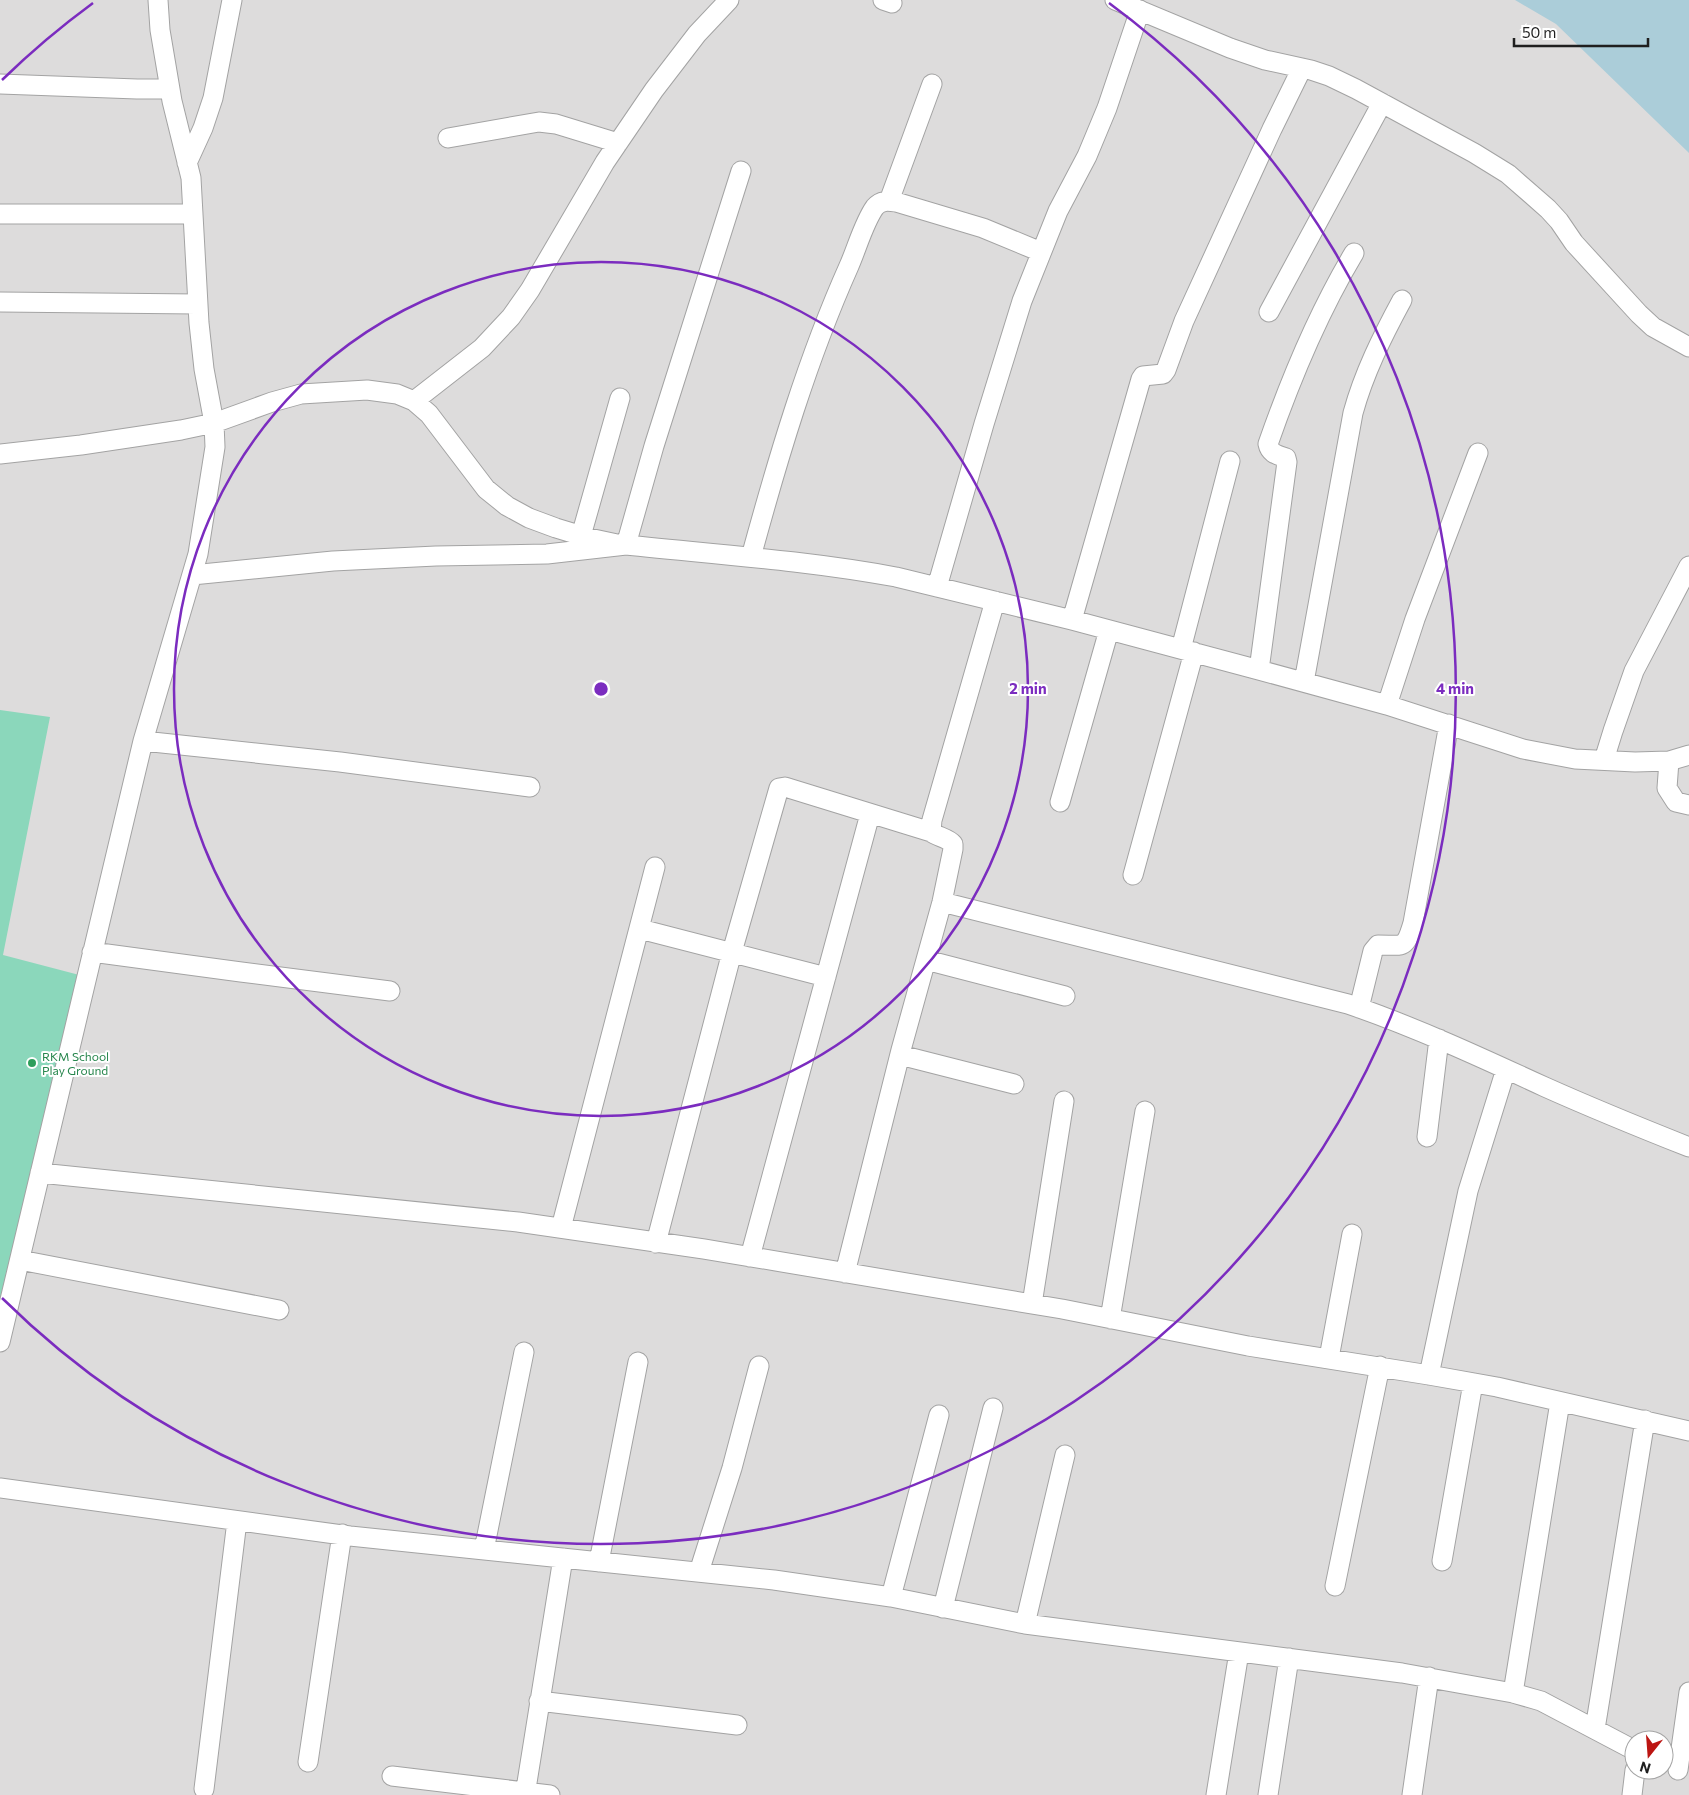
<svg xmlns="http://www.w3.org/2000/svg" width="1689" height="1795" font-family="Commissioner,sans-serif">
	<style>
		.residential { fill: #dddcdc; fill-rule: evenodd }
		.pitch { fill: #8bd7bb }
		.water { fill: #abcdd9 }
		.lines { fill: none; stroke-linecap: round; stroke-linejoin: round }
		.minor-casing { stroke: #a3a3a3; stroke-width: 21 }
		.minor { stroke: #fff; stroke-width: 19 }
		.ring { fill: none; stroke: #7b2cbf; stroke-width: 2.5 }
		.leisure-dot { fill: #2e9e5b; stroke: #fff; stroke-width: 2 }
		.labels { text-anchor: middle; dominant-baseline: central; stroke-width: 4; stroke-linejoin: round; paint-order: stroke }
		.leisure-label { font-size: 12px; fill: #27864d; stroke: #fff; text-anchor: start }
		.centre { fill: #7b2cbf; stroke: #fff; stroke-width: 2.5 }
		.ring-label { font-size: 15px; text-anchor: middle; font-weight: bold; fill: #7b2cbf; stroke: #fff; stroke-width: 4; stroke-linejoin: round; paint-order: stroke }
	</style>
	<rect width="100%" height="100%" fill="#efece6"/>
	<path class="residential" d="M0,0H1689V1795H0ZM1634,1740H1664V1770H1634Z"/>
	<path class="pitch" d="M0,710L50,717L3,955L87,977L0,1303Z"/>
	<path class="water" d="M1515,0H1689V153L1556,24Z"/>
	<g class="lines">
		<defs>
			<path id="minor" d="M883,0L892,3
				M1115,0L1230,48L1265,60L1311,70L1329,76L1356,89L1474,153L1508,174L1548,209L1559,221L1574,243L1639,314L1653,327L1689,347
				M0,84L137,89H170
				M448,138L539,122L556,124L618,143
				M187,163L203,128L213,98L232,0
				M889,201L932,84
				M0,214H193
				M0,302L197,304
				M1269,312L1382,103
				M414,401L482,348L511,317L530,290L605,162L654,90L697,34L729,0
				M0,454L81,445L181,430L214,423L272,402L301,394L367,390L397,394L414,401L429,414L486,489L507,506L529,518L556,528L589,538L617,544C710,554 804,560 896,577L1072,620L1259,670L1387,705L1523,749L1575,759L1635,762L1669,761L1689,755
				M581,536L620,398
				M751,557C778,458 807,360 849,266C857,248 864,222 875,207C881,200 888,201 896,202L983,228L1041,252
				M192,575L333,561L436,556L547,554L626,545L654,446L741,171
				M937,587L984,424L1022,301L1058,211L1087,156L1107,108L1140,10
				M1072,620L1141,379L1143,376L1163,374L1166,370L1184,321L1272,129L1302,68
				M1181,649L1230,461
				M1259,670L1287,462L1286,458C1278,455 1270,454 1268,444C1291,378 1318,313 1354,253
				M1304,682L1353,413C1364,373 1382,337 1402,300
				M1387,705L1415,619L1478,453
				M143,741L340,762L530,787
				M1604,760L1613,731L1634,671L1689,566
				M1669,761L1667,788L1676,802L1689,805
				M1060,802L1109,630
				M1133,875L1194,652
				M942,902L1348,1004C1415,1027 1480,1057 1545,1087C1592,1108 1641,1128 1689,1147
				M640,929L826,977
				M92,952L241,972L390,991
				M926,960L1065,996
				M1359,1008L1373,951L1378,945C1404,945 1405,950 1413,923L1449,724
				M900,1055L1014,1084
				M1427,1137L1439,1039
				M40,1173L518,1222L704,1249L1062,1309L1248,1346L1429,1375L1497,1387L1689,1431
				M561,1228L655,867
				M656,1243L732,952L779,788L785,787L931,832
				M750,1257L870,814
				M20,1260L279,1310
				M845,1273L901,1050L942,902L953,849V844C948,838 938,837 931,832L932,820L995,601
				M1032,1304L1064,1101
				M1110,1319L1145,1111
				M0,1342L143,741L198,554L215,447L214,423L204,369L199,323L191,178L172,101L160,30L158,0
				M1329,1358L1352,1234
				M1429,1375L1468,1191L1506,1069
				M0,1488L350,1536L774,1580L891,1597L1025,1624L1402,1673L1513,1693L1541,1701L1634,1750
				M484,1550L524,1352
				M1442,1561L1473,1383
				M599,1562L638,1362
				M699,1572L732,1468L759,1366
				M1335,1586L1380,1366
				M891,1597L939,1415
				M943,1608L993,1408
				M1025,1624L1065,1455
				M1513,1693L1560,1402
				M539,1701L737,1725
				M1595,1729L1645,1420
				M308,1762L342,1534
				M1678,1770L1689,1692
				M392,1776L550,1795
				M204,1789L237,1521
				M525,1795L563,1558
				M1216,1795L1239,1652
				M1268,1795L1289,1658
				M1412,1795L1429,1677
				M1632,1795L1635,1770"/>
		</defs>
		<use href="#minor" class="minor-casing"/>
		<use href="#minor" class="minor"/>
	</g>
	<g class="ring">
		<circle cx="601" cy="689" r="427"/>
		<path d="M2 80A854 854 0 0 1 93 3M1109 3A854 854 0 1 1 2 1298"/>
	</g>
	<circle class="leisure-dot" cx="32" cy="1063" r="5"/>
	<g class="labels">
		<g class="leisure-label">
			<text x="42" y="1056">RKM School<tspan x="42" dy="14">Play Ground</tspan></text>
		</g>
	</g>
	<circle cx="601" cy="689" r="8" class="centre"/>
	<g class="ring-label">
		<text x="1028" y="694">2 min</text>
		<text x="1455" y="694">4 min</text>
	</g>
	<g transform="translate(1649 1755) rotate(197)"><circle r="24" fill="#ffffff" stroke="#a5a5a5"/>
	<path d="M0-4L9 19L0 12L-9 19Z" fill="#bc1512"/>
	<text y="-8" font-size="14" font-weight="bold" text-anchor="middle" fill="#1f1f1f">N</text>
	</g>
	<path d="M1514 38v8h134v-8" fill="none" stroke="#1f1f1f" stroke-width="2.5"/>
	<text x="1522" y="38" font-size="15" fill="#1f1f1f" stroke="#ffffff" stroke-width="4" paint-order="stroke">50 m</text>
</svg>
